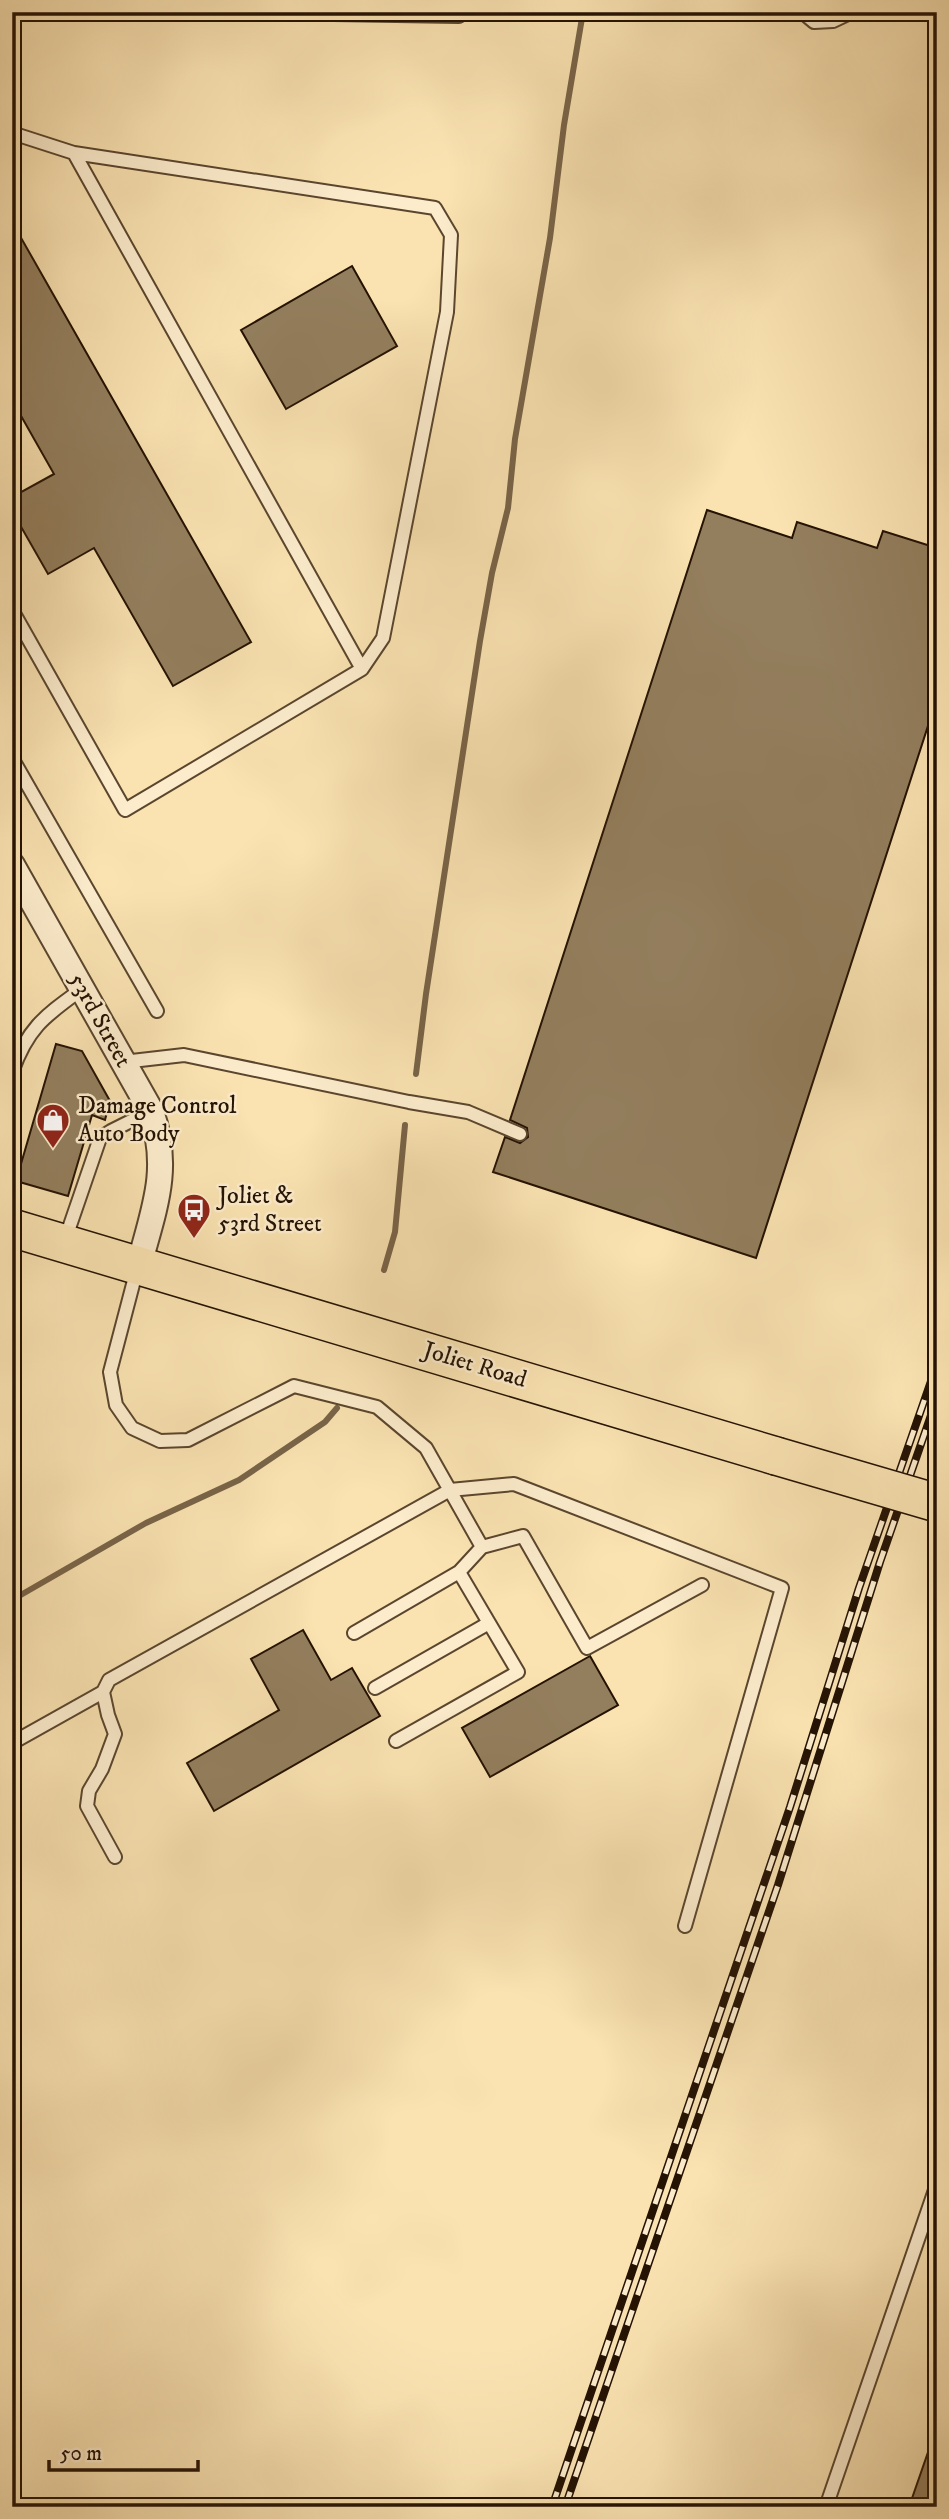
<svg xmlns="http://www.w3.org/2000/svg" width="949" height="2519" font-family="'IM FELL DW Pica',serif">
	<style>
		.lines { fill: none; stroke-linecap: round; stroke-linejoin: round }
		.stream { stroke: #796448; stroke-width: 6 }
		.building { fill: #937e5d; stroke: #241203; stroke-width: 2 }
		.lane-casing { stroke: #5a462e; stroke-width: 16 }
		.street-casing { stroke: #5a462e; stroke-width: 28 }
		.primary-casing { stroke: #241203; stroke-width: 40 }
		.lane { stroke: #fceccc; stroke-width: 12 }
		.street { stroke: #fceccc; stroke-width: 24 }
		.primary { stroke: #fae2b1; stroke-width: 37 }
		.rail-casing { stroke: #241203; stroke-width: 8 }
		.rail { stroke: #fceccc; stroke-width: 5; stroke-dasharray: 16; stroke-linecap: butt }
		.primary-bridge-casing { stroke: #241203; stroke-width: 40; stroke-linecap: butt }
		.primary-bridge { stroke: #fae2b1; stroke-width: 37 }
		.labels { text-anchor: middle; dominant-baseline: central; stroke-width: 5; stroke-linejoin: round; paint-order: stroke }
		.street-label { font-size: 24px; fill: #241203; stroke: #fceccc }
		.poi-label { font-size: 24px; fill: #241203; stroke: #fceccc; text-anchor: start }
	</style>
	<rect width="100%" height="100%" fill="#fae2b1"/>
	<filter id="stains"><feTurbulence type="fractalNoise" baseFrequency=".00286" numOctaves="4"/><feColorMatrix values="0 0 0 0 .2 0 0 0 0 .09 0 0 0 0 .02 0 0 0 .5 -.17"/></filter>
	<radialGradient id="worn" r=".72"><stop offset=".6" stop-color="#630" stop-opacity="0"/><stop offset="1" stop-color="#630" stop-opacity=".3"/></radialGradient>
	<g class="lines">
		<path class="stream" d="M416,1074L426,994L480,641L492,573L508,508L515,439L550,238L564,125L583,12
			M384,1270L395,1232L405,1125
			M12,1600L146,1523L239,1480L325,1422L337,1408"/>
	</g>
	<path class="building" d="M12,222L251,642L173,686L94,548L48,574L12,511V497L54,474L12,400Z
		M352,266L397,346L286,409L241,330Z
		M707,510L792,538L797,522L877,548L883,531L937,548V698L756,1258L493,1172L505,1137L520,1143L528,1137L527,1128L510,1120Z
		M56,1044L82,1051L110,1101L105,1120L92,1115L68,1196L16,1181Z
		M303,1630L331,1680L352,1668L380,1716L214,1811L187,1763L279,1710L251,1659Z
		M590,1656L618,1705L490,1777L462,1728Z
		M934,2435H937V2507H909Z"/>
	<g class="lines">
		<defs>
			<path id="lane" d="M210,12L459,16L464,12
				M802,12L814,22L833,21L852,12
				M12,133L74,153L362,669L125,810L12,610
				M74,153L435,208L451,235L447,312L383,638L362,669
				M12,758L157,1011
				M123,1062L184,1055L409,1102L468,1112L520,1134
				M12,1072C28,1027 45,1016 82,989
				M65,1240L100,1138L111,1131L151,1111
				M137,1269L110,1372L116,1405L132,1428L160,1441L188,1440L294,1386L377,1407L426,1448L482,1547L523,1536L587,1648L702,1585
				M354,1633L459,1572
				M375,1688L489,1623
				M396,1741L518,1672L459,1572L482,1547
				M12,1743L103,1692
				M115,1857L87,1806L89,1791L102,1769L115,1734L108,1715L103,1692L109,1680L450,1490L514,1484L782,1588L685,1926
				M826,2507L937,2184"/>
			<path id="street" d="M12,865L151,1111C171,1169 154,1209 139,1265"/>
			<path id="primary" d="M12,1228L776,1456"/>
		</defs>
		<use href="#lane" class="lane-casing"/>
		<use href="#street" class="street-casing"/>
		<use href="#primary" class="primary-casing"/>
		<use href="#lane" class="lane"/>
		<use href="#street" class="street"/>
		<use href="#primary" class="primary"/>
		<defs>
			<path id="rail" d="M552,2507L790,1807L859,1588L937,1364
				M565,2507L778,1885L880,1562L937,1398"/>
		</defs>
		<use href="#rail" class="rail-casing"/>
		<use href="#rail" class="rail"/>
		<defs>
			<path id="primary-bridge" d="M776,1456L937,1503"/>
		</defs>
		<use href="#primary-bridge" class="primary-bridge-casing"/>
		<use href="#primary-bridge" class="primary-bridge"/>
	</g>
	<defs>
		<symbol id="shop-pin" viewBox="-11 -11 22 30"><path d="M0 17L-7.5 6A9.5 9.5 0 1 1 7.5 6Z" fill="#8f2418" stroke="#fceccc"/><path d="M-5-2.5h2.3a2.7 3.5 0 0 1 5.4 0H5L5.5 6h-11ZM-1.5-2.5h3a1.5 2.3 0 0 0-3 0Z" fill="#fff"/></symbol>
		<symbol id="bus-pin" viewBox="-11 -11 22 30"><path d="M0 17L-7.5 6A9.5 9.5 0 1 1 7.5 6Z" fill="#8f2418" stroke="#fceccc"/><path d="M-5-6H5V4H4V6H2V4H-2V6H-4V4H-5ZM-3.5-4V0h7V-4ZM-3.5 1.2v1.5H-2V1.2ZM2 1.2v1.5H3.5V1.2Z" fill="#fff"/></symbol>
	</defs>
	<g fill-rule="evenodd">
		<use href="#shop-pin" x="34" y="1101" width="38" height="52"/>
		<use href="#bus-pin" x="175" y="1191" width="38" height="52"/>
	</g>
	<g class="labels">
		<g class="street-label">
			<text transform="translate(100 1020) rotate(61)">53rd Street</text>
			<text transform="translate(475 1365) rotate(17)">Joliet Road</text>
		</g>
		<g class="poi-label">
			<text x="78" y="1106">Damage Control<tspan x="78" dy="28">Auto Body</tspan></text>
			<text x="218" y="1196">Joliet &amp;<tspan x="218" dy="28">53rd Street</tspan></text>
		</g>
	</g>
	<rect width="949" height="2519" fill="none" stroke="#fae2b1" stroke-width="42"/>
	<rect x="14" y="14" width="921" height="2491" fill="none" stroke="#241203" stroke-width="3.5"/>
	<rect x="21" y="21" width="907" height="2477" fill="none" stroke="#241203" stroke-width="2"/>
	<path d="M49 2460v10h149v-10" fill="none" stroke="#241203" stroke-width="3.5"/>
	<text x="60" y="2460" font-size="21" fill="#241203" stroke="#fceccc" stroke-width="5" paint-order="stroke">50 m</text>
	<rect width="100%" height="100%" filter="url(#stains)"/>
	<rect width="100%" height="100%" fill="url(#worn)"/>
</svg>
